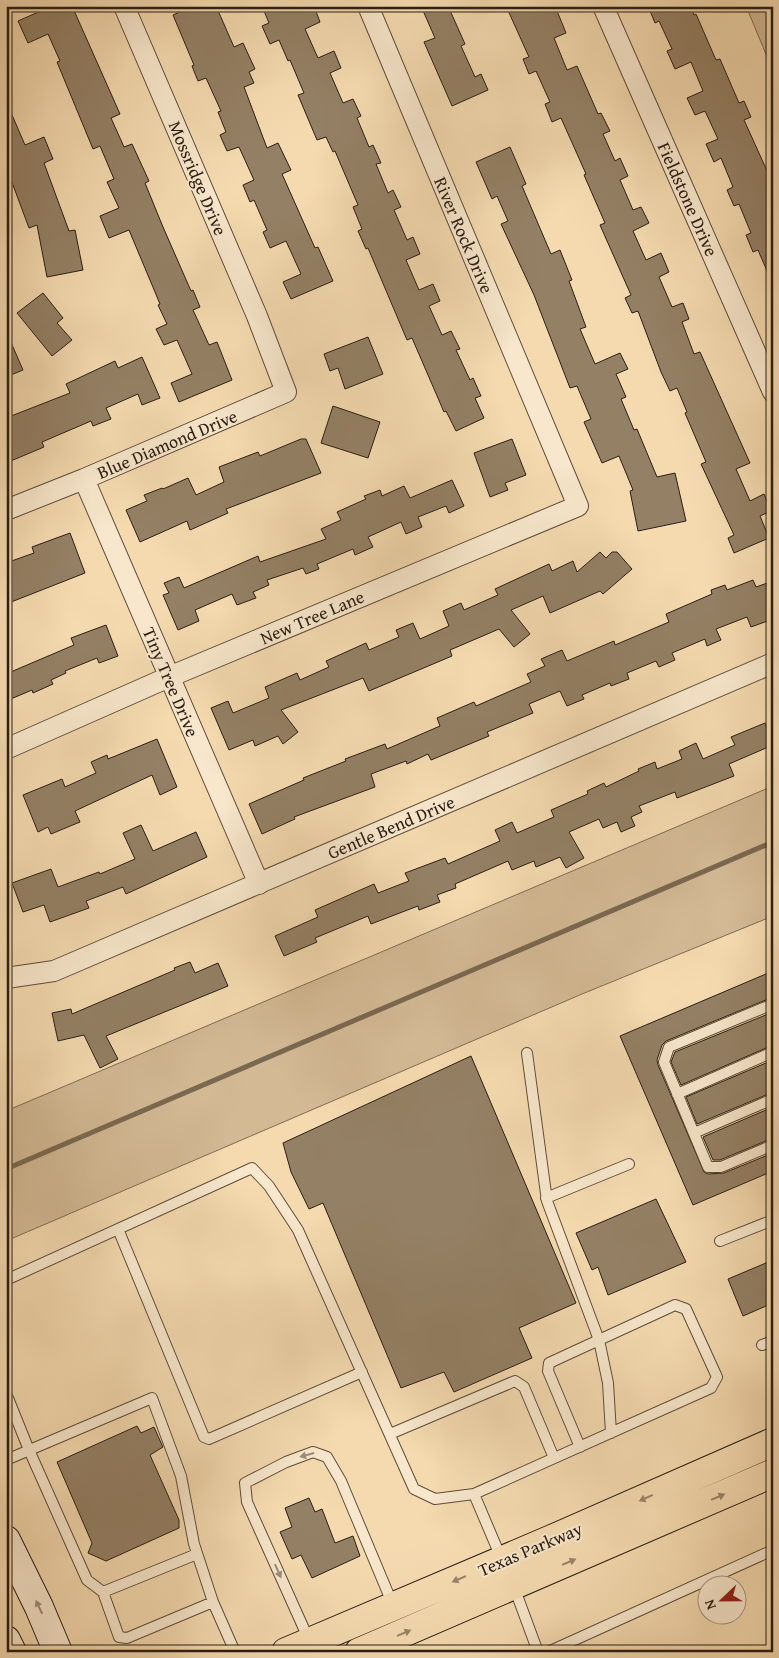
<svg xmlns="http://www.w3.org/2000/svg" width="779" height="1658" font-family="'Gentium Book Plus',serif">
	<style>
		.green { fill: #d3ba95; stroke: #7f6c54 }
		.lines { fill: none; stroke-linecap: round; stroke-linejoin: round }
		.stream { stroke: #7b6851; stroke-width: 5 }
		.building { fill: #948065; stroke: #2b1e13 }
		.lane-casing { stroke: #5e4d3a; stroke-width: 12 }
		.street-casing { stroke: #5e4d3a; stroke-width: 22 }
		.secondary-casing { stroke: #2b1e13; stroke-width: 30 }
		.primary-casing { stroke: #2b1e13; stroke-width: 30 }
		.lane { stroke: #f8e7cc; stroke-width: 10 }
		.street { stroke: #f8e7cc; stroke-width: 20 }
		.secondary { stroke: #f8e7cc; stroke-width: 28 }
		.primary { stroke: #f5dab0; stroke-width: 28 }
		.oneway { fill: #9c8d79 }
		.oneway2 { fill: #9a8569 }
		.labels { text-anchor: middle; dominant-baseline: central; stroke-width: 4; stroke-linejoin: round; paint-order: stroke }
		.street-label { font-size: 18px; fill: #2b1e13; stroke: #f8e7cc }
	</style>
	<rect width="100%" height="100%" fill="#f5dab0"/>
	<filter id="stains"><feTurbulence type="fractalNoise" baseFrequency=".004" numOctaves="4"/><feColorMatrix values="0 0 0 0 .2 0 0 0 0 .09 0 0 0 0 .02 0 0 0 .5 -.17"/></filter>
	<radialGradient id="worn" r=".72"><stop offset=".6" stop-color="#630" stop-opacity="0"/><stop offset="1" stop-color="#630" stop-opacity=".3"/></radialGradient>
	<path class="green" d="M746,6H773V71Z
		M773,786V916L582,994L6,1241V1111Z"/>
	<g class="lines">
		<path class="stream" d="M6,1169L773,842"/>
	</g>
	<path class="building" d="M52,6H72L120,114L111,118L124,147L132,144L149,181L145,183L163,227L191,291L193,290L200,307L193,310L209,345L217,342L232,380L179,402L171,383L192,374L177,340L164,345L156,329L167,324L158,305L160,304L129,230L109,238L100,216L119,208L107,182L114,179L100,146L93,149L57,62L60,61L48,34L28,43L18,21Z
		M193,6H216L234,47L243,43L255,69L249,72L254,83L244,87L267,148L278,143L291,170L282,174L315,248L318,247L333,281L291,299L283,282L301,274L286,241L270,248L263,232L267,230L254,200L250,202L243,185L254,180L239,147L227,151L220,135L226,132L218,112L221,111L206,78L198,81L192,66L194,65L173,15Z
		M262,6H314L320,22L305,29L318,58L334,51L341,68L330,73L343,103L353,99L361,116L357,118L369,147L373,145L381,163L376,164L388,193L393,190L401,207L394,210L407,240L413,237L420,254L406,260L419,290L433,284L440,301L429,306L442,335L451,331L460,349L456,350L470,380L473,378L481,396L475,398L484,418L456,431L446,411L444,412L412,338L407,340L368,248L366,249L358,231L362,229L353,207L358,205L335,151L333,152L326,137L317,140L298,95L304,93L290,60L288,61L279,40L270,44L262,26L269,23Z
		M421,6H448L465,44L461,46L475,77L481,74L488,90L452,106L424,42L435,38Z
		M506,6H555L566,33L554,38L567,70L577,66L598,114L601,113L610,131L603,134L615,161L620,158L628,176L620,180L633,210L641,207L649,223L633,231L646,260L661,253L669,272L659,277L672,307L683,303L689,319L682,322L694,354L700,352L750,463L736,469L750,501L764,494L771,511L760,516L769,538L734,553L728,538L734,535L701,464L706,462L685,413L687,412L677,388L670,391L661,372L638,311L632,313L625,298L631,295L600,225L605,223L584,175L586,174L561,118L552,122L545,104L550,102L536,71L529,74L523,59L529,57Z
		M648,6H692L691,7L694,15L696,14L716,60L720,59L739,103L744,101L751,117L744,120L773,184V190L768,192L773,203V285L758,250L753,252L746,235L751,233L739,204L734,206L727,190L733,187L721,158L714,162L706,144L718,139L705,111L695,115L687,98L703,91L691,62L675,69L667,51L672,49L659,21L655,23Z
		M6,101L25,145L44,137L53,159L44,163L69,231L75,230L83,270L47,277L37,225L29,228L10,177L6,179Z
		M510,147L526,184L522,186L551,254L560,250L572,280L569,281L586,327L580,329L595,364L620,353L628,369L616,374L626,397L621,399L634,430L637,429L657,477L675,473L686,521L638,531L630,491L633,490L619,456L602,463L584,422L591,419L577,386L570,388L534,295L501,224L508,221L497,196L492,199L476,162Z
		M43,293L63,318L57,323L72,340L52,356L17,313Z
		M6,331L23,370L6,377Z
		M368,337L383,374L345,389L338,368L330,371L324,354Z
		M142,357L160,398L142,405L138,394L106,408L111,419L93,426L91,421L42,442L44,447L6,463V418L70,393L66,384L100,368L115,361L118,368Z
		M333,406L380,422L368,458L321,443Z
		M301,439H306L321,473L226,509L228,513L190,530L187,521L140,542L126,510L147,501L144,495L162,488L163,489L188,478L196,495L224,482L219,467L258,452L260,456Z
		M512,439L526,475L505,483L508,490L490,497L474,453Z
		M452,480L464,506L449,513L446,506L418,517L422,527L406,534L401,522L368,537L373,547L355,555L353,549L317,564L319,569L306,574L303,568L267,580L269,585L253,592L256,598L237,605L232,594L195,610L199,621L178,630L163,595L169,593L164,583L179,577L184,588L258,556L260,562L326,539L321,529L341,520L337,512L366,499L364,496L380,490L382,496L404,486L410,498Z
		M70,533L85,573L6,604V563L34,553L32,547Z
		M600,552L606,558L612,552H617L632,569L603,594L600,591L550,613L543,596L511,610L530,634L514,647L499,629L450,650L452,656L369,691L363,678L281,710L298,732L283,744L278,736L255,746L253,740L229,750L211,708L228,701L233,713L269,698L265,687L297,673L300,680L329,667L326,661L366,643L369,650L399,637L396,630L413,623L420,639L449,626L443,611L461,603L464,610L498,595L495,589L549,564L552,571L573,561L577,572Z
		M753,580L756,587L773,581V619L751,627L747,617L716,629L721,640L707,646L705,639L672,653L675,660L659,667L656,661L627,673L629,679L611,686L610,683L582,695L584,699L567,706L560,691L529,704L533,713L487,732L489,736L431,760L428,754L407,764L406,761L371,774L375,787L294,817L295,819L262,834L249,804L304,780L303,778L346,761L345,759L385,744L387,749L440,726L437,718L474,702L476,706L531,682L527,674L545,666L541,659L562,650L567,661L614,641L615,645L669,622L666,614L712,594L711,590L725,585L727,590Z
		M106,625L118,656L99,663L97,658L65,671L66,673L51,680L53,684L33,693L32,690L6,701V674L74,645L71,638Z
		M765,723L773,740V745L729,764L734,776L677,798L675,792L639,806L642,812L631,817L635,826L621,832L617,822L603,828L599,819L569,832L584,858L566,868L560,857L536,867L534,861L512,870L508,861L455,884L456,888L437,895L440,902L419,910L418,906L371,924L368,916L315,938L317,942L284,956L275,936L318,917L315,910L374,884L378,893L409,881L405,873L445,858L448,864L500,841L495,830L512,822L517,833L554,817L551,810L588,794L587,791L604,783L606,787L639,771L638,769L655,762L657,769L682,759L679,751L696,743L703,759L735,745L731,737Z
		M157,739L177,787L160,795L152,775L75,811L80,822L51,834L48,827L38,832L23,795L62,779L65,787L96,773L91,762L107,755L108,759Z
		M141,825L153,851L196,832L207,857L126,894L123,887L86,901L89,908L50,922L44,905L23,912L12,883L51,869L58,887L99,872L100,874L135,859L123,833Z
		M190,962L195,973L218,963L228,986L106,1036L118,1059L100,1068L84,1035L58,1041L52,1013L71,1009L72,1014L175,970L174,968Z
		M773,971V997L666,1041L662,1045L657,1060L658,1065L704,1172L708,1174L724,1173L773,1153V1171L693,1205L620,1036Z
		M773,1012V1045L681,1085L671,1062L675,1052Z
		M471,1056L576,1303L519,1328L532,1358L454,1392L444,1372L401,1388L323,1203L309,1209L291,1172L283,1143Z
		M773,1060V1092L697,1124L686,1097Z
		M773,1107V1138L720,1160H713L703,1137Z
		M656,1199L686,1262L608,1295L598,1267L592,1270L576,1233Z
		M773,1260V1303L743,1316L728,1279Z
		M137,1426L141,1433L154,1427L162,1445L163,1447L150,1455L179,1520V1528L106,1561L88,1553L92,1543L57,1462Z
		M309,1498L315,1512L322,1509L335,1543L353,1536L360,1556L312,1578L301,1555L292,1559L280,1532L292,1527L285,1508Z"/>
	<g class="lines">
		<defs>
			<path id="lane" d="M773,1004L669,1047L664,1062L708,1167H721L773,1145
				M527,1053L547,1201L599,1340L608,1383L611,1433
				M677,1094L773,1052
				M694,1133L773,1099
				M546,1198L629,1164
				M118,1229L204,1437L209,1439L362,1372
				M720,1241L773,1220
				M6,1280L252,1168L269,1186L298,1230L414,1489L435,1499L474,1494L711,1388L717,1377L686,1309L675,1305L549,1363L548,1371L580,1447
				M762,1345L773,1341
				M6,1393L29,1450L87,1580L103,1592L197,1554
				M390,1434L515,1381L524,1387L554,1458
				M6,1460L152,1398L181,1476L194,1544L213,1602L235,1652
				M474,1494L502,1560
				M514,1587L538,1652
				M103,1592L119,1637L127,1638L213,1602
				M309,1640L247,1502L245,1483L286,1462L313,1452L327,1457L341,1481L393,1605
				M548,1652L773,1550"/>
			<path id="street" d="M603,6L773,392
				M84,479L259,884
				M6,510L84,479L286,392L257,316L124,6
				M6,749L169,677L578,506L368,6
				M6,978L54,971L773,663"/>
			<path id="secondary" d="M6,1540L39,1607L58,1652
				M6,1640L12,1652"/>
			<path id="primary" d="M286,1652L552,1539L773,1442
				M359,1652L773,1473"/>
		</defs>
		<use href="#lane" class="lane-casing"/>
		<use href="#street" class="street-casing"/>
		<use href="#secondary" class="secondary-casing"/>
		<use href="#primary" class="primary-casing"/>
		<use href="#lane" class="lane"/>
		<use href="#street" class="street"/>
		<use href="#secondary" class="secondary"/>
		<use href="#primary" class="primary"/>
	</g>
	<defs><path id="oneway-solid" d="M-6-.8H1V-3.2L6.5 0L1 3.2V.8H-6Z" transform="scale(1.25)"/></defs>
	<g class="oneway">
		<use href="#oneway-solid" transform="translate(307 1455) rotate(165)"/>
		<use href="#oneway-solid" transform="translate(278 1571) rotate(66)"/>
		<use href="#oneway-solid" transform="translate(39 1607) rotate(-115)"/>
	</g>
	<g class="oneway2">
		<use href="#oneway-solid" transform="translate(718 1497) rotate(-23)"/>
		<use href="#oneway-solid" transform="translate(646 1498) rotate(156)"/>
		<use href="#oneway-solid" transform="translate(569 1562) rotate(-23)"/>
		<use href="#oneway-solid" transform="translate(459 1579) rotate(157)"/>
		<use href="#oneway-solid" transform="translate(404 1633) rotate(-23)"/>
	</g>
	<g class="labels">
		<g class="street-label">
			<text transform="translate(198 178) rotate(67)">Mossridge Drive</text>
			<text transform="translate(688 199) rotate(66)">Fieldstone Drive</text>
			<text transform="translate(464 235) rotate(67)">River Rock Drive</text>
			<text transform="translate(167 444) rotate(-23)">Blue Diamond Drive</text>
			<text transform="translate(312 617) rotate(-23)">New Tree Lane</text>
			<text transform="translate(171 682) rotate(67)">Tiny Tree Drive</text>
			<text transform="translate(391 827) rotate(-23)">Gentle Bend Drive</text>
			<text transform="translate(530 1549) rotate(-23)">Texas Parkway</text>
		</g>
	</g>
	<rect width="779" height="1658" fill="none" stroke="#f5dab0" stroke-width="25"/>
	<rect x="8" y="8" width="764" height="1643" fill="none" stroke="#2b1e13" stroke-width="2.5"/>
	<rect x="12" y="12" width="754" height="1633" fill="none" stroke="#2b1e13"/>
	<g transform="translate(722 1600) rotate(248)"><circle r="24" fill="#f8e7cc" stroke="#a69782"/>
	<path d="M0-4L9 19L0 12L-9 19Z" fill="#8f2418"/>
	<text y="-8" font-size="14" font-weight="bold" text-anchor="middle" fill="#2b1e13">N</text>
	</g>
	<rect width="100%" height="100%" filter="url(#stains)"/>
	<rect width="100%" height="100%" fill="url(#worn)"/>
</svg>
